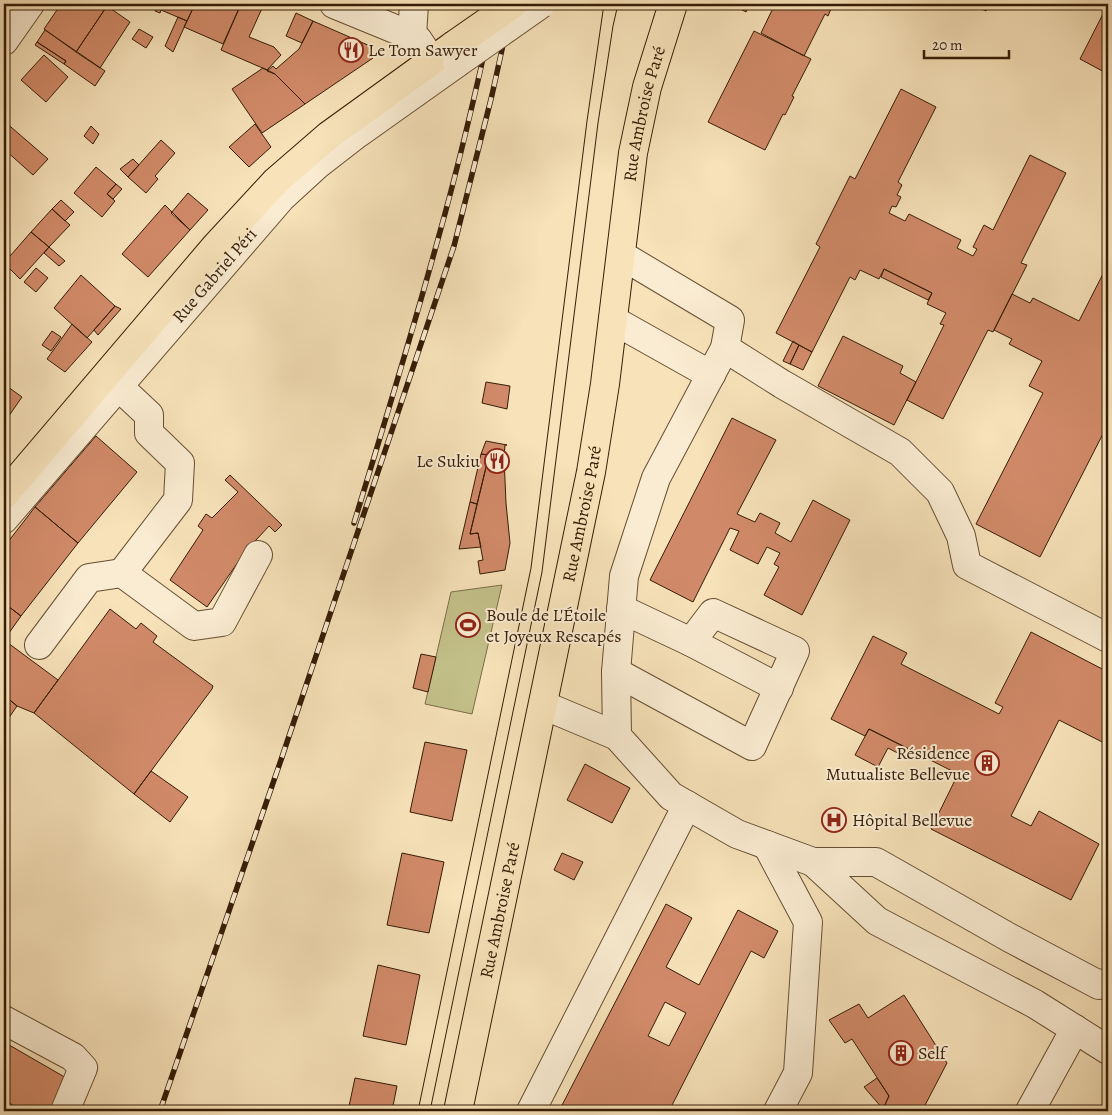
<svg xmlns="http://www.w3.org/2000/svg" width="1112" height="1115" font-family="Alegreya,serif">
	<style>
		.green { fill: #c4c18a; stroke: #7c6e48 }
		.building { fill: #d18a69; stroke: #351c06; fill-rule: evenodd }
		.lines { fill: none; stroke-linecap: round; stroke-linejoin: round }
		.minor-casing { stroke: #664e33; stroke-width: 30 }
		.major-casing { stroke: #351c06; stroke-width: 30 }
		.minor { stroke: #faecd2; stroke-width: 28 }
		.major { stroke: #f7e2b9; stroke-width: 28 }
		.tram { stroke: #351c06; stroke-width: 1 }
		.rail-casing { stroke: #351c06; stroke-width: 5.5 }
		.rail { stroke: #faecd2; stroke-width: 4; stroke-dasharray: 11; stroke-linecap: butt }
		.minor-bridge-casing { stroke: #664e33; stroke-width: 30; stroke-linecap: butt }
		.major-bridge-casing { stroke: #351c06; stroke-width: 30; stroke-linecap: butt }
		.minor-bridge { stroke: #faecd2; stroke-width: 28 }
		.major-bridge { stroke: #f7e2b9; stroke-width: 28 }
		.labels { text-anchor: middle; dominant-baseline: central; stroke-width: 4; stroke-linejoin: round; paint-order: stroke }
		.poi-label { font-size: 18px; fill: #351c06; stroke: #faecd2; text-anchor: start }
		.street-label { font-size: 18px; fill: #351c06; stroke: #faecd2 }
	</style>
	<rect width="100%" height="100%" fill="#f7e2b9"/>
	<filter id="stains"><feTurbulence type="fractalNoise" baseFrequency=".004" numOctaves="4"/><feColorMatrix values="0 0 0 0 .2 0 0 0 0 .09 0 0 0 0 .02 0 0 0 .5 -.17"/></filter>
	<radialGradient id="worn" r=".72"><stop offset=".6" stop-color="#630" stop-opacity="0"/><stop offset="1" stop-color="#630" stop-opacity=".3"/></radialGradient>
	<path class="green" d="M502,585L472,714L425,704L451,592Z"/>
	<path class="building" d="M61,4H104L107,6L76,52L44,29Z
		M149,4H195L187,21L161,10L160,13L155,11L157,7Z
		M195,4H241L223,44L184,27Z
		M241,4H264L249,37L274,47L281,55L267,70L221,50Z
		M731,4H750L746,12Z
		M775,4H833L828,16L825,14L804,56L761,33Z
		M971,4H990L986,11Z
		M1108,4V74L1080,59Z
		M107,6L130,22L100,68L76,52Z
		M296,13L313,21L302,43L286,36Z
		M178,17L187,21L173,52L165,46Z
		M313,21L370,46L373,58L305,104L275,74L267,71L273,66L276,69L299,49Z
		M139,29L153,37L146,48L132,39Z
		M45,30L105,71L95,86L64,64L66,61L37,42Z
		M754,31L811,59L792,96L794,97L785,115L783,114L765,150L708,122Z
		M37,42L66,61L64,64L35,45Z
		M44,55L68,77L46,102L21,80Z
		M263,68L275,74L305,104L262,133L232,89Z
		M901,89L936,107L898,182L902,185L897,195L901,197L896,207L892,206L889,213L905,221L909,214L961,240L957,248L973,256L977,249L973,247L984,225L993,230L1030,155L1066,173L1021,263L1027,265L994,330L993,332L988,330L943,419L907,400L944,325L940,324L946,313L927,304L932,293L884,269L879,279L860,270L855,280L850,277L812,352L776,333L820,247L816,244L850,176L855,179Z
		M4,121L48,159L33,175L4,149Z
		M255,124L271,147L249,167L229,147Z
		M91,126L99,134L93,144L84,136Z
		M161,140L175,153L155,176L158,179L146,193L128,177Z
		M133,159L139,165L128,177L120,169Z
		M96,167L116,184L107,194L115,201L102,217L74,193Z
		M116,184L122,189L113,199L107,194Z
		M188,193L208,210L190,230L171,213Z
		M61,200L74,212L65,221L52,209Z
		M165,205L190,230L148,277L122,254Z
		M52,209L70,225L49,247L31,232Z
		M31,232L49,247L20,279L4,263Z
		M49,247L65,261L59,266L44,253Z
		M1108,264V424L1040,557L976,524L1043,393L1029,386L1042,361L1009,344L1012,339L994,330L1012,294L1030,303L1033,298L1079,321Z
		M36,268L48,278L36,292L24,282Z
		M884,269L932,293L928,300L881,277Z
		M81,275L115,306L87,338L54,308Z
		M115,306L121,309L98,335L94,330Z
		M72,324L92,342L65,372L47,359Z
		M52,331L61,337L51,351L42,345Z
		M843,336L903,366L900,373L916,382L894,425L818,386Z
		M793,341L799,345L790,364L783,361Z
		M799,345L812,352L803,370L790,364Z
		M486,382L510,386L507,409L482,403Z
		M4,384L22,397L4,423Z
		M732,418L776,440L737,514L755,522L760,513L780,523L775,533L791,542L813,500L850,520L802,615L764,595L779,567L774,564L780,553L767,547L758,564L730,550L739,531L730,528L693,602L650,580Z
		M96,436L137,472L78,543L35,507Z
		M486,441L507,445H505L504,457L481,454Z
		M481,454L489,455L477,504L470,502Z
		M489,455L504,457L506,503L510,543L505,570L480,574L478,561L483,560L478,533L470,534Z
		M230,475L282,525L275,532L269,526L245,552L207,607L170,580L203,530L198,526L206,514L212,518L238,492L225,480Z
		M470,502L477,504L470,534L478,533L481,547L459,549Z
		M35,507L78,543L21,616L4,603V547Z
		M4,603L21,616L4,640L58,680L34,713L17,706L4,695Z
		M110,609L136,629L141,623L157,636L153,642L213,686L212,689L134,794L34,713Z
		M1031,632L1108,672V745L1059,720L1011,816L1031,826L1039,811L1099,844L1071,900L931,829L958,774L869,729L865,736L831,719L873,636L907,653L901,664L999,714L1003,707L995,703Z
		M421,654L436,657L428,692L413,688Z
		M4,695L17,706L4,725Z
		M869,729L915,752L911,760L888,748L878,767L855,755Z
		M425,742L467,750L452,821L410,812Z
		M585,764L630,788L612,823L567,800Z
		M151,771L188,797L170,822L134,794Z
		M402,853L444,862L429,933L387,925Z
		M562,853L583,862L574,880L554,870Z
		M666,904L692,918L666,967L699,985L738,910L778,931L764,958L751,951L669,1111H559ZM665,1002L686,1013L669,1046L648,1036Z
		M378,965L420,975L406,1045L363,1036Z
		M904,995L947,1063L922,1111H882L889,1096L852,1039L845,1043L829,1020L859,1004L868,1018Z
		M4,1042L68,1079L50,1111H23L4,1100Z
		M355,1078L397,1086L392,1111H348Z
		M877,1078L889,1096L883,1109L864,1087Z"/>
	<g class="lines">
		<defs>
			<g id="minor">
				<path d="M334,4L412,36L418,40L432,61"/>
				<path d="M412,36L414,4"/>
				<path d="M4,41L30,4"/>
				<path d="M613,320L711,375"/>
				<path d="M725,348L782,384L900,452L940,492L961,536L967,565L1108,638"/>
				<path d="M118,386L149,415V433L180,463L178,500L122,573L194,626L222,622L258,555"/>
				<path id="s1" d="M4,519L281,198L317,165L357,134L457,63"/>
				<path d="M691,642L779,688"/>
				<path d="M39,645L89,578L122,573"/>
				<path d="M616,672L752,746L795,651L713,613L691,642L621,609"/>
				<path d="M543,705L617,736L671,796L737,834L813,862H876L1010,938L1099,985L1108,982"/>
				<path d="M617,736L616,672L624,576L656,478L725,348L730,320L621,255"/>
				<path d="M767,845L808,922L798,1073L778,1111"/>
				<path d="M813,862L877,921L1035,1004L1108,1050"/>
				<path d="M4,1020L73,1057L83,1068L65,1111"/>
				<path d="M531,1111L687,805"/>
				<path d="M1030,1111L1075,1029"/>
			</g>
			<g id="major">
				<path d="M4,495L215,247L276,181L328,136L454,45"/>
				<path id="s2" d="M458,1111L591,472L605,384L633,153L647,87L673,4"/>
			</g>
		</defs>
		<use href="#minor" class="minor-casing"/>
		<use href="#major" class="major-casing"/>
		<use href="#minor" class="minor"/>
		<use href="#major" class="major"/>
		<path class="tram" d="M418,1111L531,568L587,121L604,4
			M430,1111L542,572L598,123L613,26L618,4"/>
		<defs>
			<path id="rail" d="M354,523C383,428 412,334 438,239C460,161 478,83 495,4
				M160,1111L282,757L454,246L492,95L512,4"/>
		</defs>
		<use href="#rail" class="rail-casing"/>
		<use href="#rail" class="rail"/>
		<defs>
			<path id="minor-bridge" d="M457,63L541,4"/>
			<path id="major-bridge" d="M454,45L513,4"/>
		</defs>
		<use href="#minor-bridge" class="minor-bridge-casing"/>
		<use href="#major-bridge" class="major-bridge-casing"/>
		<use href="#minor-bridge" class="minor-bridge"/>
		<use href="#major-bridge" class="major-bridge"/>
	</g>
	<defs>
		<symbol id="restaurant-ring" viewBox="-11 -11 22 22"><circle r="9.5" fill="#faecd2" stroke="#8f2418" stroke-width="1.5"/><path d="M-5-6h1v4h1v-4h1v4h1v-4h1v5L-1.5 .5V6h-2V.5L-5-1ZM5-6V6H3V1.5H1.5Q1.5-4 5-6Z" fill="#8f2418"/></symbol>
		<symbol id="stadium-ring" viewBox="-11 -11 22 22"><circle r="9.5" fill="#faecd2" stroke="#8f2418" stroke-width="1.5"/><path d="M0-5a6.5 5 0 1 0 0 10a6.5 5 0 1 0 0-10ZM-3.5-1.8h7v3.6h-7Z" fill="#8f2418"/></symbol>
		<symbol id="building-ring" viewBox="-11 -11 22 22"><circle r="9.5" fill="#faecd2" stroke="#8f2418" stroke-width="1.5"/><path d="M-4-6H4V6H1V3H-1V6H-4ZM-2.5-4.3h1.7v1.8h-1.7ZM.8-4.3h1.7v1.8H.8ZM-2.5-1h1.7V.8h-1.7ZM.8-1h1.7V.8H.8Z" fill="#8f2418"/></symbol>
		<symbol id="hospital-ring" viewBox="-11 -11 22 22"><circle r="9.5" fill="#faecd2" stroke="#8f2418" stroke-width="1.5"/><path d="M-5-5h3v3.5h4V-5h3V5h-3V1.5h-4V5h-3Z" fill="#8f2418"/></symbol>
	</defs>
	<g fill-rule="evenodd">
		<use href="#restaurant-ring" x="337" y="36" width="28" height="28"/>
		<use href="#restaurant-ring" x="483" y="447" width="28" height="28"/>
		<use href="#stadium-ring" x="454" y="611" width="28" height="28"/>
		<use href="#building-ring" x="973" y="749" width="28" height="28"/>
		<use href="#hospital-ring" x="820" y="806" width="28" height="28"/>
		<use href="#building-ring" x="887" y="1039" width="28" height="28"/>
	</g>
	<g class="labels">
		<g class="poi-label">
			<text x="368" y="50">Le Tom Sawyer</text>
			<text x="480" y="461" text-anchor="end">Le Sukiu</text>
			<text x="486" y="615">Boule de L'Étoile<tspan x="486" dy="21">et Joyeux Rescapés</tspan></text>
			<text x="970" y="753" text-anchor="end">Résidence<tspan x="970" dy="21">Mutualiste Bellevue</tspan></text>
			<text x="852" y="820">Hôpital Bellevue</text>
			<text x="918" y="1053">Self</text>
		</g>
		<g class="street-label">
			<text stroke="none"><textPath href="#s2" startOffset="1015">Rue Ambroise Paré</textPath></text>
			<text stroke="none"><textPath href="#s1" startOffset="322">Rue Gabriel Péri</textPath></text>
			<text stroke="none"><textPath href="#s2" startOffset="610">Rue Ambroise Paré</textPath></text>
			<text stroke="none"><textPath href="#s2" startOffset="205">Rue Ambroise Paré</textPath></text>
		</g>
	</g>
	<rect width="1112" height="1115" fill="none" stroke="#f7e2b9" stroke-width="20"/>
	<rect x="5" y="5" width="1102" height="1105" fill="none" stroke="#351c06" stroke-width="2.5"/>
	<rect x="10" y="10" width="1092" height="1095" fill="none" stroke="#351c06"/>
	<path d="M924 50v8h85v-8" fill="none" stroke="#351c06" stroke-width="2.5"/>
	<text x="932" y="50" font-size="15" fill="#351c06" stroke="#faecd2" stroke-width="4" paint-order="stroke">20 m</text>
	<rect width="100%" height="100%" filter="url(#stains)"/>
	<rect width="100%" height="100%" fill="url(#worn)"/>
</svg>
